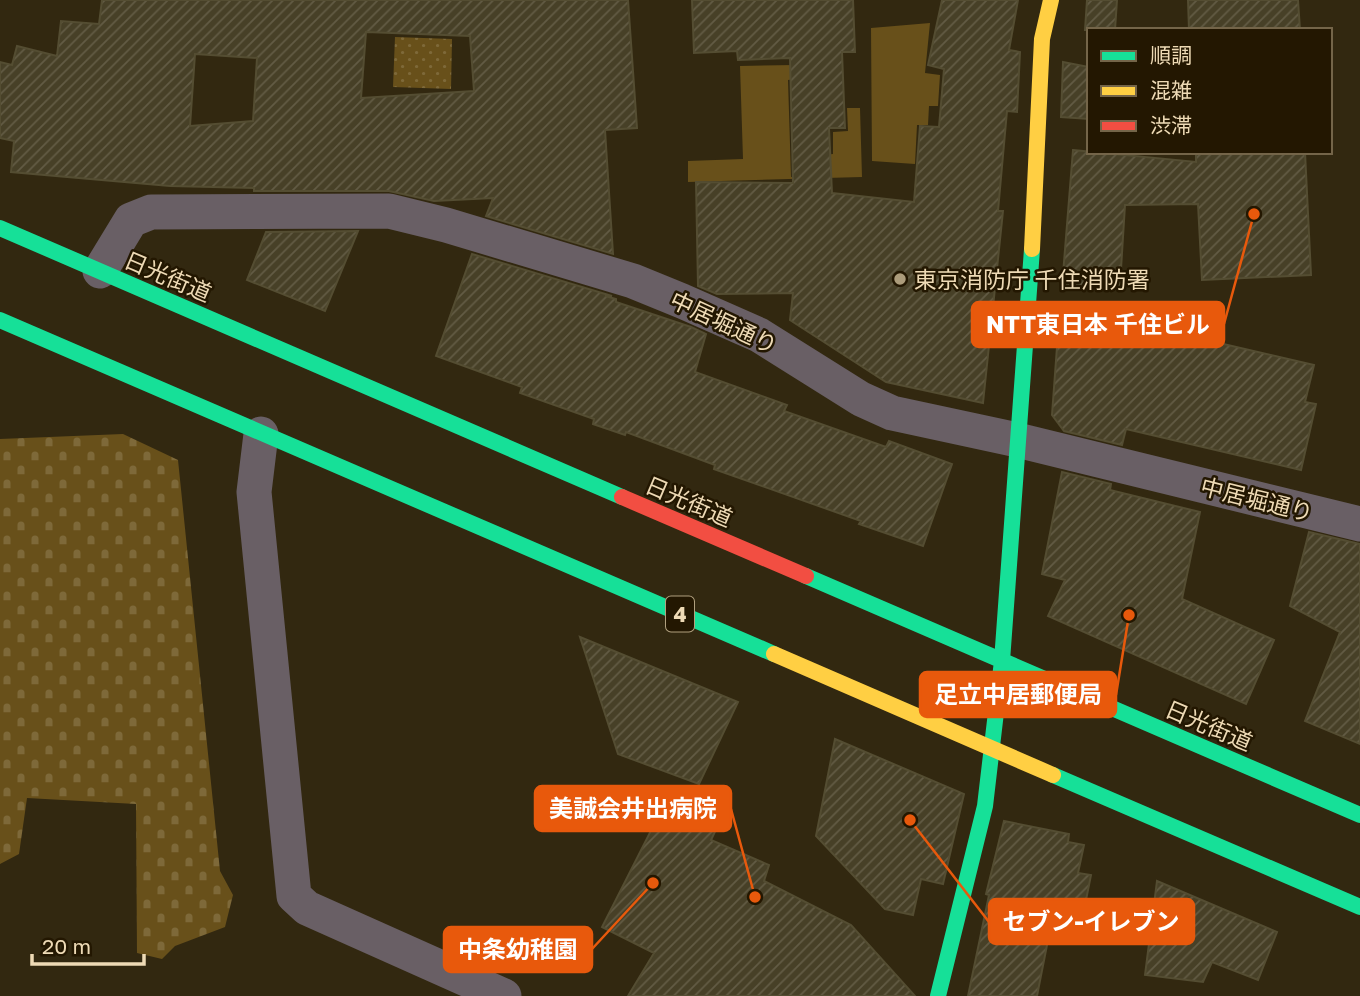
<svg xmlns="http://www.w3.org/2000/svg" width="1360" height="996" font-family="'Golos Text','Noto Sans JP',sans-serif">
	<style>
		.grass { fill: url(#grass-dots) }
		.cemetery { fill: url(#cemetery-stones) }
		.garden { fill: #68501a }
		.building { fill: url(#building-hatch); stroke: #544d32; stroke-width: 2; fill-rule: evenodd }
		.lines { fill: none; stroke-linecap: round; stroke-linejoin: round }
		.street { stroke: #695f65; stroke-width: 35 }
		.fast { stroke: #16e098; stroke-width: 16 }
		.slow { stroke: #ffcf43; stroke-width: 16 }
		.jam { stroke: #f24e42; stroke-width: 16 }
		.poi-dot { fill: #ac9c7b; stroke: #231701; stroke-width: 2.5 }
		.labels { text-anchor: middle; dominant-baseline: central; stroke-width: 5; stroke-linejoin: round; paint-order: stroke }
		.shield { fill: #231701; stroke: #b1a07f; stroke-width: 2 }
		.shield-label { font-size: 21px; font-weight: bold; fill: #eedab5 }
		.street-label { font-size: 23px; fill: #eedab5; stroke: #231701 }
		.poi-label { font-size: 23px; fill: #eedab5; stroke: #231701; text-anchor: start }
		.leader { fill: none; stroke: #e8590c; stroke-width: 2.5 }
		.callout-dot { fill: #e8590c; stroke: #231701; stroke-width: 2.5 }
		.callout { fill: #e8590c; stroke: #e8590c; stroke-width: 2.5 }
		.callout-label { font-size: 24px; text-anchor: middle; font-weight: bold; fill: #fff }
	</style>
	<defs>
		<pattern id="grass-dots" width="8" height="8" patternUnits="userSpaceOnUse" patternTransform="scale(1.75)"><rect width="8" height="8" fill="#68501a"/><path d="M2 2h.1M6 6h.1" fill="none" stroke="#7e6939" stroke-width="1.8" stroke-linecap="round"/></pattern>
		<pattern id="cemetery-stones" width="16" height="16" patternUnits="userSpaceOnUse" patternTransform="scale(1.75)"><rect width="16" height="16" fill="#68501a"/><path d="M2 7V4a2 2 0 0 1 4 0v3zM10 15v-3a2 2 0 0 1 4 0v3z" fill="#7e6939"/></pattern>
		<pattern id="building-hatch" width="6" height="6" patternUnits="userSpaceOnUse" patternTransform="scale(1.75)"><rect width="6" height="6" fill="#474027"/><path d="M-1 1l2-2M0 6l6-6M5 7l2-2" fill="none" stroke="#625b44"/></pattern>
	</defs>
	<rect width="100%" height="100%" fill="#322810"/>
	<path class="grass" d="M395,37L452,39L451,89L393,87Z"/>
	<path class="cemetery" d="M123,434L178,460L220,871L233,895L225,927L175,946L162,959L137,953L136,804L27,798L19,854L0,864V439Z"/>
	<path class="garden" d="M930,23L925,73L940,75L938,106H929L928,125H917L915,164L872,161L871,28Z
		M795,65V79L788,80L791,177L821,176L820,155L833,154V132L848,131L847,108H860L862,177L688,182V161L743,159L740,66Z"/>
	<path class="building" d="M102,0H628L637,128L605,130L613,254L486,216L493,198L434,201L389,191H254V188L170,186L11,172L14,141L0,138V62L12,65L17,46L57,56L61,21L99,24ZM366,32L470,36L474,91L361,98ZM195,54L257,58L253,121L190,126Z
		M692,0H853L855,52H842L845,128H829L832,193L914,202L920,126L939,127L944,69L928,65L942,0H1018L1009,50L1020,52L1017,112L1007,111L998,211H1003L983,403L886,382L790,320L793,293L717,294L698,286L696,182L793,183L790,58L738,60L737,51L694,53Z
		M1087,0H1117L1115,30H1085Z
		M1188,0H1298L1300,30H1189Z
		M1063,62L1089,67V119L1061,117Z
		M1073,150L1196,162V152H1305L1311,275L1202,280L1198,204L1125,205L1120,285L1062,287Z
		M358,231L325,311L247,280L266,232Z
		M472,254L612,296H605L616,299V302L691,327L706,334L695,372L787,405L784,411L886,447L889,441L952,464L923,546L859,524L861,521L714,469L715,465L626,432L625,435L593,424L594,419L520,393L522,387L436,356Z
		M1060,306L1314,365L1305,402L1316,404L1301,470L1126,429L1122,445L1064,431L1052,415Z
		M1062,472L1111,484L1110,490L1200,512L1182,599L1274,640L1246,704L1048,616L1065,580L1042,574Z
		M1309,532L1360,544V744L1305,721L1340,632L1290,606Z
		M580,637L738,702L699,784L618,754Z
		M835,739L964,794L943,884L921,879L913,915L885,909L816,836Z
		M666,801L721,819L711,840L769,865L764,881L851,925L915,996H628L654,953L602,927Z
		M1004,821L1069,834L1068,842L1084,845L1078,873L1091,875L1078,940L1049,935L1037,996H968L989,895L986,894Z
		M1157,881L1277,932L1258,980L1212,962L1203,982L1145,975Z"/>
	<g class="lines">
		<path class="street" d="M100,271L131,220L151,212L389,211L446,225L633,281L682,301L759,335L861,399L892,413L1017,440L1360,524
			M261,434L254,492L294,896L307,908L504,996"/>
		<path class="fast" d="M0,228L622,497
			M0,320L774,654
			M806,576L1360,815
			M1053,775L1360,907
			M938,996L985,806L1002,661L1032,249"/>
		<path class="slow" d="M1032,249L1042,39L1051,0
			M774,654L1053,775"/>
		<path class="jam" d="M622,497L806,576"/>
	</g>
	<circle class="poi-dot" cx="900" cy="279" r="7"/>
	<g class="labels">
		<rect class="shield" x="666" y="596.5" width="28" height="35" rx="5"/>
		<g class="shield-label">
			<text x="680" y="614">4</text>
		</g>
		<g class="street-label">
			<text transform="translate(168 276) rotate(23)">日光街道</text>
			<text transform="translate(724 322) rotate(25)">中居堀通り</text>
			<text transform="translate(1257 499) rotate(14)">中居堀通り</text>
			<text transform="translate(689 501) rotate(23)">日光街道</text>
			<text transform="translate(1209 725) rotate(23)">日光街道</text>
		</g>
		<g class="poi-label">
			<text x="914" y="279">東京消防庁 千住消防署</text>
		</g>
	</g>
	<path class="leader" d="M1254 214L1224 324M1129 615L1116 695M755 897L731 809M910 820L989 922M653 883L592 949"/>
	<g class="callout-dot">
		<circle cx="1254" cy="214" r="7"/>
		<circle cx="1129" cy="615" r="7"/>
		<circle cx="755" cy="897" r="7"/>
		<circle cx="910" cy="820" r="7"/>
		<circle cx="653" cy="883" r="7"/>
	</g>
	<g class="callout">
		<rect x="972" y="302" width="252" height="45" rx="7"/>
		<rect x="920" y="672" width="196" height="45" rx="7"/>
		<rect x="535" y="786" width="196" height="45" rx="7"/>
		<rect x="989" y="899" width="205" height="45" rx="7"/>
		<rect x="444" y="927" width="148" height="45" rx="7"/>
	</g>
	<g class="callout-label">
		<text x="1098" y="333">NTT東日本 千住ビル</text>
		<text x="1018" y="703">足立中居郵便局</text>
		<text x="633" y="817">美誠会井出病院</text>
		<text x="1091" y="930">セブン-イレブン</text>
		<text x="518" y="958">中条幼稚園</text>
	</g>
	<rect x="1087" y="28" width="245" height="126" fill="#231701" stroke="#746549" stroke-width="2"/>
	<rect x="1101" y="51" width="35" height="10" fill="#16e098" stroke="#746549" stroke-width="2"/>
	<text x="1150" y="63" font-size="21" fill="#eedab5">順調</text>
	<rect x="1101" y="86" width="35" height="10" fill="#ffcf43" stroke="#746549" stroke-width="2"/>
	<text x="1150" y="98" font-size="21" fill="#eedab5">混雑</text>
	<rect x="1101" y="121" width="35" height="10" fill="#f24e42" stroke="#746549" stroke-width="2"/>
	<text x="1150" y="133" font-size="21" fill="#eedab5">渋滞</text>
	<path d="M32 954v10h112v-10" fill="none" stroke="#eedab5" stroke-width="3.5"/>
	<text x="42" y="954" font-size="21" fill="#eedab5" stroke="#231701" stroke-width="5" paint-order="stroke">20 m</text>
</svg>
